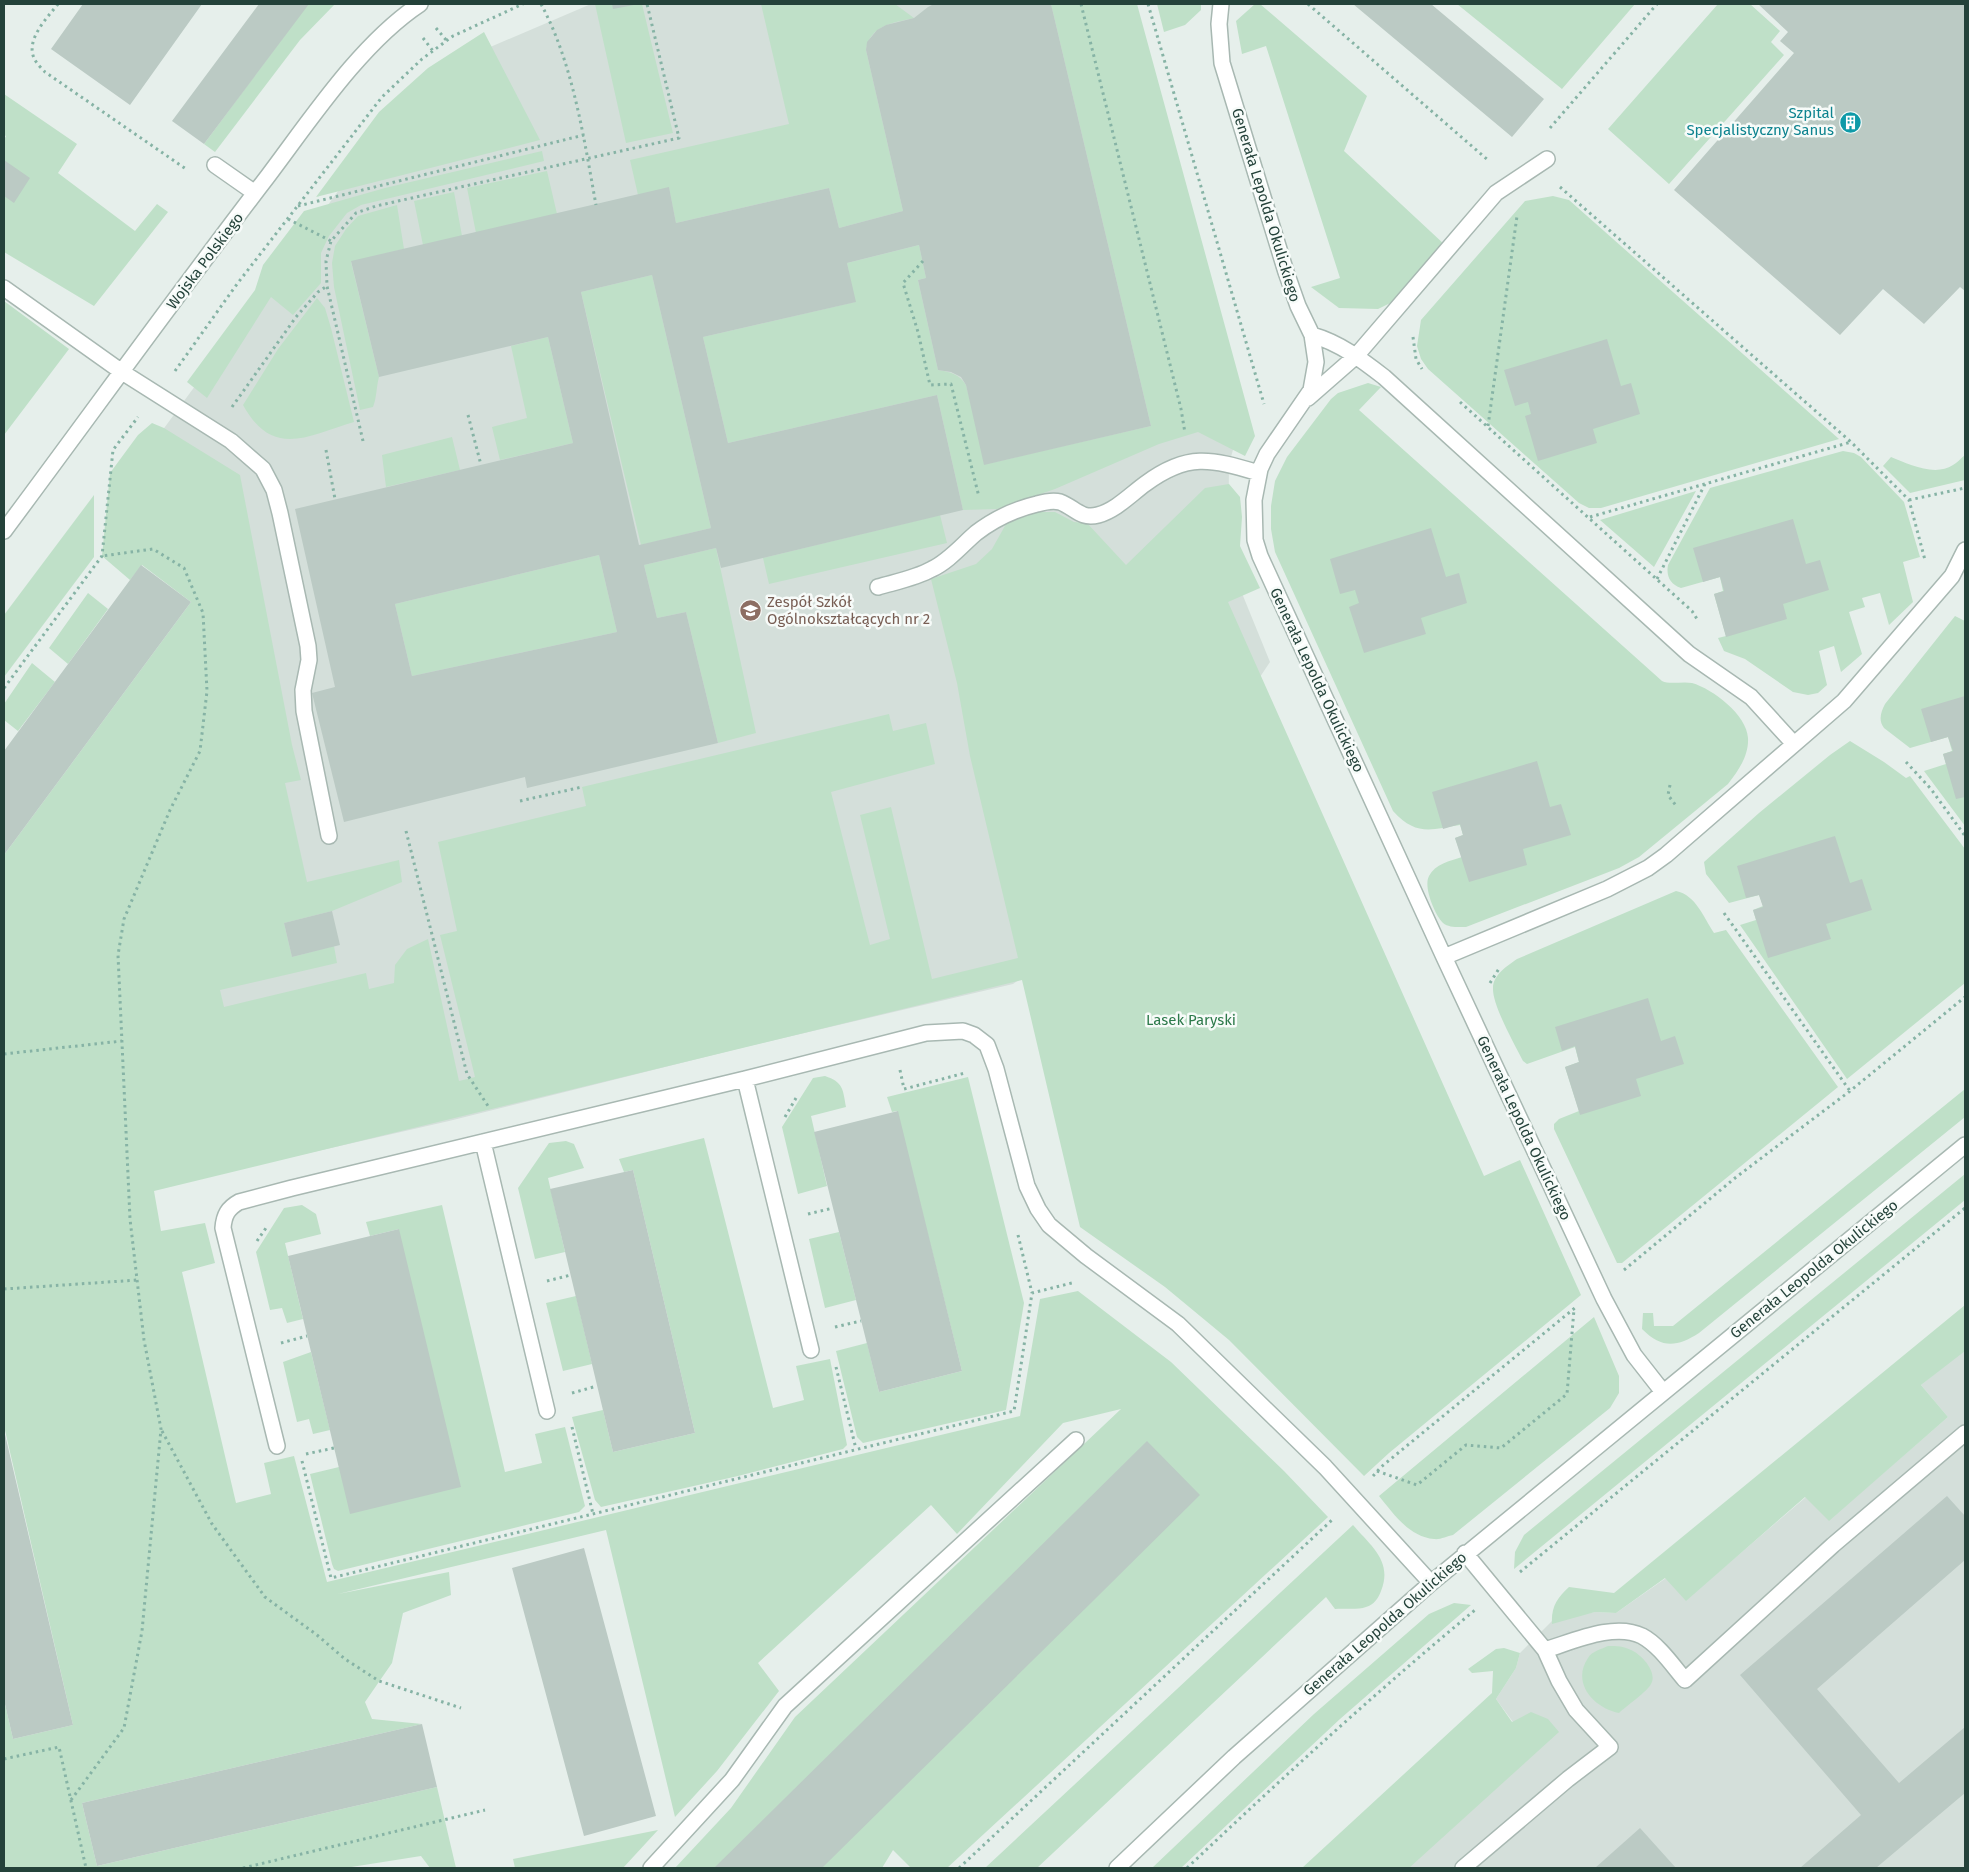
<svg xmlns="http://www.w3.org/2000/svg" width="1969" height="1872" font-family="'Fira Sans',sans-serif">
	<style>
		.built { fill: #d4dfda }
		.green { fill: #bfe0c8 }
		.building { fill: #bbcac4; fill-rule: evenodd }
		.lines { fill: none; stroke-linecap: round; stroke-linejoin: round }
		.minor-casing { stroke: #a8b8b2; stroke-width: 18 }
		.path { stroke: #86b3a5; stroke-width: 3; stroke-dasharray: 2.5 4; stroke-linecap: butt }
		.minor { stroke: #fff; stroke-width: 15 }
		.labels { text-anchor: middle; dominant-baseline: central; stroke-width: 5; stroke-linejoin: round; paint-order: stroke }
		.culture-label { font-size: 15px; fill: #0d838f; stroke: #f7fbf9; text-anchor: end }
		.street-label { font-size: 15px; fill: #24423a; stroke: #f7fbf9 }
		.education-label { font-size: 15px; fill: #785e54; stroke: #f7fbf9; text-anchor: start }
		.park-label { font-size: 15px; fill: #2d7a4b; stroke: #f7fbf9 }
	</style>
	<rect width="100%" height="100%" fill="#e6efeb"/>
	<path class="built" d="M591,4H1128L1236,439L1229,464L1228,559L1270,662L1090,931L1013,984L749,1046L449,1121L239,1169L201,844L280,740L137,465L394,115L488,48Z
		M1965,1349V1868H1403L1513,1722L1496,1699L1516,1668L1520,1653L1552,1621L1595,1612L1616,1613L1666,1578L1686,1600L1806,1497L1829,1520L1948,1417L1921,1385Z"/>
	<path class="green" d="M308,4H335L300,40L215,152L204,144Z
		M595,4H642L673,133L626,143Z
		M761,4H895L914,18C893,23 870,25 866,50L903,211L839,228L829,188L676,223L669,188L638,195L630,160L789,124Z
		M1051,4H1137L1255,436L1245,456L1198,432L1159,444L1055,489L997,509L963,510L937,395L728,443L703,337L855,302L847,263L919,245L926,278L918,280L938,370C951,372 959,374 966,385L986,464L1151,426Z
		M1157,4H1201V10L1185,25L1164,32Z
		M1255,4H1260L1367,96L1344,151L1445,245L1411,293L1378,309L1339,308L1311,287L1340,278L1266,46L1242,54L1236,21Z
		M1457,4H1635L1562,89Z
		M1718,4H1750L1780,31L1771,42L1784,55L1669,184L1608,129Z
		M484,32L540,140L316,197L379,112L428,68Z
		M4,94L77,144L58,173L135,231L157,204L168,212L94,306L4,252V140L6,136L4,135Z
		M542,151L544,161L361,205L347,213L329,236L321,253V283L293,315L271,297L207,398L187,382L255,290L263,265L304,211L385,188Z
		M547,171L557,214L476,233L467,188Z
		M454,192L462,236L423,245L414,201Z
		M1553,196L1569,200L1839,439L1601,508H1589L1579,503L1428,369L1421,359L1417,346L1421,320L1525,201Z
		M397,205L404,249L351,262L379,377C376,388 377,397 373,407L360,410L334,287L332,263L335,246L346,229L358,216Z
		M652,275L711,528L641,545L581,292Z
		M317,298L325,308L331,328L354,422C307,436 273,459 243,405L278,349Z
		M4,301L69,349L4,435Z
		M548,337L573,443L500,460L492,427L527,418L511,346Z
		M1368,383L1381,387L1359,410L1662,681C1670,685 1682,681 1692,683C1713,689 1747,715 1748,738C1749,756 1738,771 1728,784L1639,857L1619,868L1466,927C1459,927 1449,928 1443,923C1435,915 1423,887 1429,876C1435,864 1450,861 1462,857L1455,838L1463,835L1460,825C1430,830 1416,836 1393,811L1275,552L1271,529V506L1275,481L1287,457L1331,399L1338,393Z
		M152,423L164,428L240,475L292,745L301,780L285,783L307,882L399,860L402,882L332,911L284,923L292,957L334,946L337,963L220,990L224,1007L366,973L369,989L394,983L395,965L407,949L428,939L459,1081L475,1077L440,935L457,931L438,842L586,806L582,787L889,714L893,731L926,723L935,764L831,792L870,945L890,939L860,815L891,807L932,979L1018,958L970,756L957,683L931,579L976,564L992,549L1006,524L1036,512H1055L1074,522L1087,523L1126,565L1205,488L1229,484L1240,497L1242,517L1240,546L1260,588L1228,602L1484,1176L1520,1160L1581,1295L1389,1453L1364,1476L1229,1340L1165,1287L1080,1227L1022,980L154,1191L161,1231L205,1223L215,1263L182,1272L236,1503L271,1494L264,1463L294,1456L327,1582L1020,1416L1040,1299L1078,1291L1171,1362L1284,1471L1328,1517L947,1868H911L893,1850L882,1868H675L731,1808L795,1717L1121,1409L1063,1423L957,1534L931,1505L758,1663L779,1691L717,1771L675,1817L606,1530L338,1594L449,1572L451,1595L403,1613L392,1663L365,1702L372,1719L422,1724L82,1803L97,1866L437,1787L456,1868H430L421,1856L345,1868H4V1700L13,1739L73,1725L4,1426V855L191,602L142,565L130,580L102,556L110,473L138,435Z
		M452,437L460,470L386,487L382,455Z
		M1843,451L1854,453L1861,457L1904,502L1920,557L1903,562L1913,602L1889,625L1880,593L1862,598L1865,607L1849,612L1862,654L1841,672L1834,646L1819,651L1827,685L1818,693L1808,695L1793,692L1745,659L1724,651L1718,638L1726,636L1714,594L1723,591L1720,577L1681,588C1670,584 1666,576 1668,565L1710,488Z
		M1965,455V480L1910,493L1883,466L1891,457C1908,464 1935,477 1953,465C1957,463 1961,458 1965,455Z
		M1696,491L1654,567L1600,520Z
		M94,495V557L4,677V615Z
		M940,515L947,543L769,584L763,558Z
		M716,548L756,733L718,743L686,612L657,618L644,565Z
		M599,555L617,632L412,676L395,604Z
		M88,593L108,609L68,664L49,648Z
		M1955,616L1965,621V826L1924,771L1946,764L1943,754L1952,751L1948,737L1910,748L1884,728C1878,720 1881,712 1885,704Z
		M32,663L55,682L18,731L4,720V704Z
		M1850,741L1884,762L1906,778L1910,776L1965,849V983L1847,1079L1740,925L1756,920L1753,910L1763,906L1759,895L1729,903L1706,874L1704,862L1759,813L1830,755Z
		M1676,891C1696,895 1704,918 1714,933L1726,930L1838,1087L1622,1263H1617L1554,1129V1124L1559,1119L1579,1111L1565,1067L1579,1062L1575,1047L1527,1064L1523,1061C1515,1045 1492,1005 1493,988C1493,975 1507,966 1517,959Z
		M825,1076C843,1082 843,1089 846,1107L811,1116L827,1186L798,1194L782,1127L813,1078Z
		M968,1077L1024,1303L1006,1410L863,1443L857,1437L836,1351L867,1343L879,1392L962,1371L897,1111L892,1112L887,1097Z
		M1965,1089V1117L1699,1333C1677,1347 1662,1349 1642,1329L1643,1313H1653L1654,1326H1673Z
		M704,1138L773,1408L804,1400L796,1366L830,1359L847,1445L843,1449L738,1476L601,1507L595,1500L572,1417L603,1410L613,1452L695,1433L633,1170L624,1172L619,1159Z
		M566,1141L574,1144L584,1168L548,1178L565,1252L535,1259L518,1188L549,1143Z
		M1965,1174V1200L1514,1569L1515,1552L1524,1535Z
		M302,1205L316,1214L321,1234L285,1243L303,1319L287,1323L282,1308L270,1310L256,1252L284,1208Z
		M442,1205L505,1472L542,1463L535,1434L565,1427L585,1506L579,1512L338,1571L334,1569L332,1564L310,1474L339,1467L399,1229L370,1236L366,1222Z
		M839,1232L856,1300L825,1308L809,1239Z
		M576,1296L592,1364L563,1371L546,1303Z
		M1965,1305V1351L1921,1385L1948,1417L1829,1521L1805,1497L1686,1601L1665,1578L1616,1613L1595,1612L1552,1624C1551,1607 1557,1598 1569,1587L1614,1593Z
		M1594,1317L1619,1376V1393L1610,1408L1453,1535C1447,1536 1440,1540 1434,1539C1409,1537 1393,1513 1379,1496Z
		M311,1352L330,1430L313,1434L309,1419L297,1422L283,1362Z
		M1353,1525C1371,1546 1393,1561 1381,1591C1379,1597 1374,1605 1366,1607C1358,1610 1345,1608 1335,1609L1326,1597L1037,1868H985Z
		M1454,1603L1471,1605L1340,1719L1181,1868H1152L1314,1714L1429,1614Z
		M1608,1646C1617,1646 1623,1646 1631,1650C1641,1654 1658,1672 1651,1684C1648,1691 1625,1707 1619,1713C1594,1708 1571,1683 1588,1658C1592,1651 1602,1649 1608,1646Z
		M1504,1648L1520,1653L1516,1668L1496,1699L1512,1722L1531,1712L1548,1719L1559,1732L1409,1868H1302L1492,1693L1493,1671L1472,1673L1468,1669L1496,1649Z
		M658,1830L623,1868H515L513,1859Z"/>
	<path class="building" d="M83,4H202L130,105L51,49Z
		M259,4H309L204,144L172,121Z
		M612,4H634V5L613,9Z
		M934,4H1051L1151,426L984,465L966,385L961,377L951,372L938,370L918,280L926,278L919,245L847,263L856,302L703,337L728,443L937,395L963,510L721,568L716,548L644,565L657,618L686,612L718,743L527,788L525,777L344,822L312,693L335,687L295,509L573,443L548,337L379,377L351,261L669,187L676,223L829,188L839,228L903,211L866,50L867,42L877,30L886,25L914,18L928,7ZM652,275L711,528L639,545L581,292ZM599,555L617,632L412,676L395,604Z
		M1353,4H1431L1544,99L1512,137Z
		M1758,4H1965V291L1960,287L1924,324L1883,289L1840,335L1674,190L1794,53L1780,41L1788,32Z
		M4,160L30,178L14,203L4,196Z
		M1607,339L1621,386L1631,383L1640,414L1593,429L1597,443L1538,461L1525,416L1531,414L1528,402L1515,406L1504,370Z
		M1793,519L1806,564L1820,560L1829,590L1783,604L1787,619L1726,637L1714,594L1724,591L1720,577L1703,582L1693,548Z
		M1431,528L1446,577L1459,573L1467,603L1421,618L1426,634L1364,653L1349,607L1359,603L1355,590L1340,594L1330,559Z
		M141,565L191,602L4,855V751Z
		M1965,696V797L1956,799L1943,754L1953,751L1948,737L1931,742L1921,709Z
		M1537,761L1550,807L1561,804L1571,835L1523,849L1527,865L1469,882L1455,838L1463,835L1460,824L1443,829L1432,792Z
		M1835,836L1850,883L1862,879L1872,910L1826,924L1831,939L1768,958L1753,910L1763,907L1759,895L1746,898L1737,866Z
		M332,911L340,945L292,957L284,923Z
		M1648,998L1661,1041L1675,1036L1684,1064L1636,1079L1641,1096L1580,1115L1565,1067L1579,1062L1575,1046L1562,1051L1555,1027Z
		M898,1111L962,1371L879,1392L814,1132Z
		M633,1170L695,1433L613,1452L550,1189Z
		M399,1229L461,1487L350,1514L288,1256Z
		M4,1430L73,1725L13,1739L4,1700Z
		M1147,1441L1200,1495L1092,1602L822,1868H714Z
		M1947,1496L1965,1516V1560L1817,1689L1899,1783L1965,1727V1793L1876,1868H1800L1861,1815L1740,1675Z
		M584,1548L656,1816L584,1836L512,1568Z
		M422,1724L437,1787L97,1866L82,1803Z
		M1640,1828L1676,1868H1595Z"/>
	<g class="lines">
		<defs>
			<path id="minor" d="M1221,4L1219,24L1222,63L1286,272L1298,306L1312,335L1316,362L1311,390L1267,454L1260,469L1254,500L1255,540L1260,556L1444,957L1604,1299L1634,1355L1663,1392
				M215,165L255,193
				M4,288L122,372L231,441L263,469L274,490L280,513L308,646L309,660L303,690L304,711L329,836
				M1312,335C1340,343 1362,360 1384,377L1689,654L1751,697L1794,744
				M1308,398L1356,356L1496,193L1547,159
				M4,531C92,413 178,293 268,176C311,119 361,43 420,4
				M878,587C895,582 916,578 932,569C949,561 962,545 976,533C993,520 1016,509 1037,504C1044,502 1053,500 1060,502C1074,507 1081,520 1098,515C1116,510 1130,495 1145,484C1188,452 1211,459 1259,473
				M1444,957L1607,889L1648,868L1666,855L1844,701L1952,576L1965,550
				M745,1079L811,1350
				M483,1142L547,1411
				M277,1446L223,1228C224,1215 228,1208 239,1202L292,1188L745,1079L926,1033L963,1031L974,1035L987,1045L996,1069L1027,1186L1038,1209L1049,1225L1086,1256L1178,1324L1325,1467L1431,1583
				M1545,1650C1572,1642 1614,1622 1642,1636C1659,1645 1673,1666 1685,1680L1833,1545L1965,1433
				M651,1868L732,1780L785,1706L1076,1440
				M1117,1868L1234,1757L1431,1583L1965,1145
				M1463,1868L1568,1779L1610,1747L1576,1710L1559,1681L1545,1650L1465,1553"/>
		</defs>
		<use href="#minor" class="minor-casing"/>
		<path class="path" d="M58,4C47,18 24,41 35,60C37,64 42,69 45,72L186,169
			M541,4C573,63 584,139 596,205
			M1081,4L1181,409L1185,433
			M1148,4L1264,404
			M1308,4L1489,161
			M436,28L447,41
			M423,38L433,51
			M1550,128L1657,4
			M1560,187L1851,442L1909,500L1925,560
			M298,206L584,135
			M288,219L331,241
			M923,261L903,283L918,332L930,385L951,384L979,497
			M1413,337L1416,359L1422,369
			M175,371L237,284L382,97L422,59L453,36L523,4
			M1460,402L1692,611L1697,619
			M232,407L296,317L318,292L327,286
			M468,415L481,465
			M1488,426L1517,216
			M363,441L327,286L326,261L331,241L356,213L376,206L679,138L647,4
			M326,450L335,499
			M1909,500L1965,488
			M1590,517L1851,442
			M1657,579L1705,484
			M4,688L102,556L113,450L138,417
			M1906,762L1931,789L1965,836
			M1670,785L1668,795L1677,807
			M520,801L582,787
			M406,831L467,1074L490,1109
			M1724,913L1850,1091
			M1490,983L1500,967
			M4,1054L122,1041
			M900,1070L904,1089L965,1073
			M785,1117L796,1098
			M808,1214L833,1208
			M1018,1235L1032,1293
			M257,1241L268,1225
			M1624,1270L1735,1178L1850,1091L1965,997
			M547,1281L571,1275
			M4,1289L138,1280
			M835,1327L861,1321
			M281,1343L307,1336
			M836,1367L856,1449
			M572,1393L597,1386
			M572,1427L593,1514
			M162,1431L212,1524L265,1597L317,1635L345,1659L379,1681L461,1708
			M306,1454L334,1448
			M302,1461L331,1578L1014,1411L1032,1293L1072,1283
			M1377,1471L1417,1485L1466,1445L1501,1448L1567,1394L1574,1309
			M1373,1476L1381,1467L1576,1307
			M1520,1572L1965,1208
			M4,1759L59,1747L86,1868
			M71,1800L124,1728L142,1631L161,1429L144,1340L130,1219L118,955L124,919L170,810L200,751L207,691L203,613L184,568L153,549L102,556
			M243,1868L485,1810
			M959,1868L1333,1519
			M1187,1868C1281,1779 1376,1692 1475,1610"/>
		<use href="#minor" class="minor"/>
	</g>
	<defs>
		<symbol id="building-disc" viewBox="-11 -11 22 22"><circle r="9.5" fill="#0f9aa8" stroke="#f7fbf9"/><path d="M-4-6H4V6H1V3H-1V6H-4ZM-2.5-4.3h1.7v1.8h-1.7ZM.8-4.3h1.7v1.8H.8ZM-2.5-1h1.7V.8h-1.7ZM.8-1h1.7V.8H.8Z" fill="#fff"/></symbol>
		<symbol id="school-disc" viewBox="-11 -11 22 22"><circle r="9.5" fill="#8d6e63" stroke="#f7fbf9"/><path d="M0-5L7-2L0 1L-7-2ZM-4 1L0 2.5L4 1V4Q0 6-4 4Z" fill="#fff"/></symbol>
	</defs>
	<g fill-rule="evenodd">
		<use href="#building-disc" x="1838" y="110" width="25" height="25"/>
		<use href="#school-disc" x="738" y="598" width="25" height="25"/>
	</g>
	<g class="labels">
		<g class="culture-label">
			<text x="1834" y="113">Szpital<tspan x="1834" dy="17">Specjalistyczny Sanus</tspan></text>
		</g>
		<g class="street-label">
			<text transform="translate(1266 205) rotate(73)">Generała Lepolda Okulickiego</text>
			<text transform="translate(205 261) rotate(-53)">Wojska Polskiego</text>
			<text transform="translate(1317 680) rotate(65)">Generała Lepolda Okulickiego</text>
			<text transform="translate(1524 1128) rotate(65)">Generała Lepolda Okulickiego</text>
			<text transform="translate(1814 1269) rotate(-39)">Generała Leopolda Okulickiego</text>
			<text transform="translate(1385 1624) rotate(-41)">Generała Leopolda Okulickiego</text>
		</g>
		<g class="education-label">
			<text x="767" y="602">Zespół Szkół<tspan x="767" dy="17">Ogólnokształcących nr 2</tspan></text>
		</g>
		<g class="park-label">
			<text x="1191" y="1020">Lasek Paryski</text>
		</g>
	</g>
	<rect width="1969" height="1872" fill="none" stroke="#24423a" stroke-width="10"/>
</svg>
